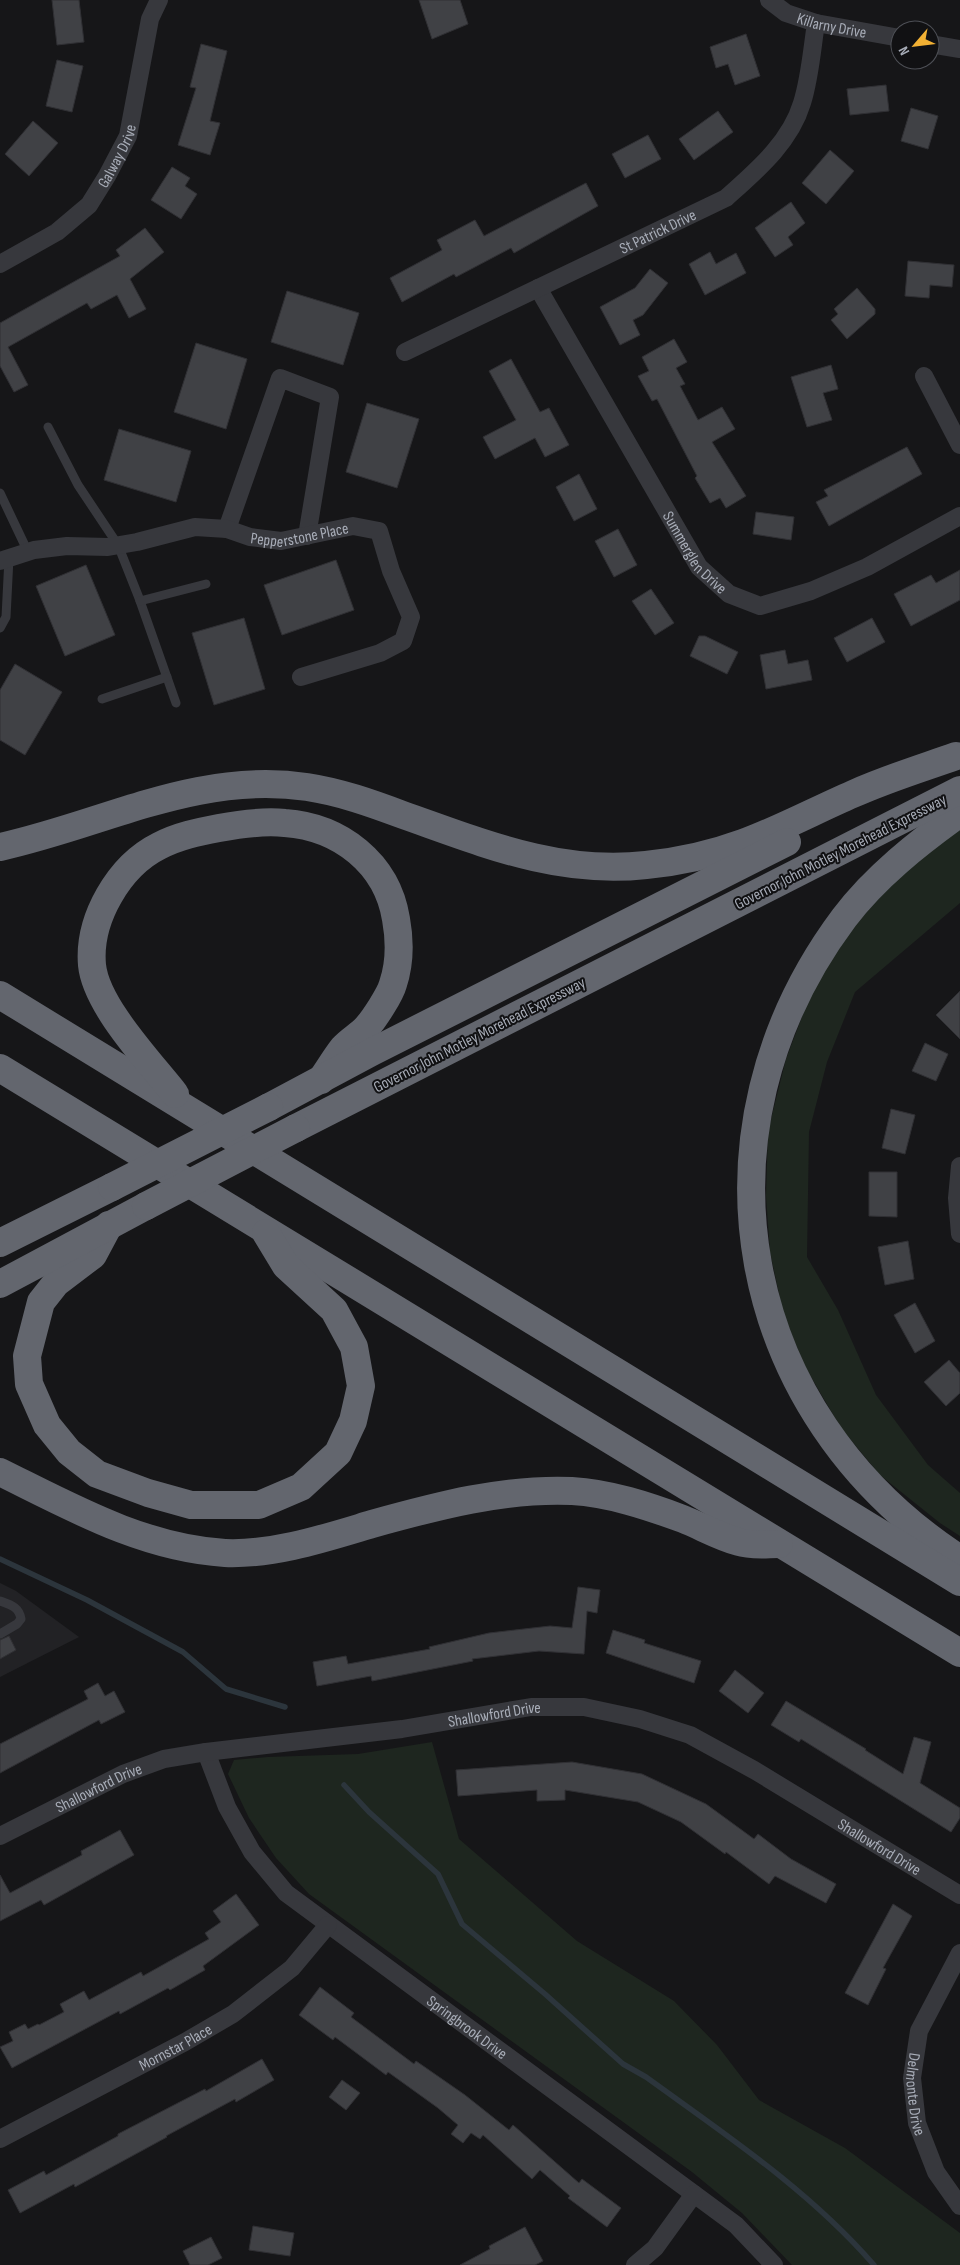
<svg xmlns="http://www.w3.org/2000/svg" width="960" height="2265" font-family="'Sofia Sans Condensed',sans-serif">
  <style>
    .built { fill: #222225 }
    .green { fill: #1e261f }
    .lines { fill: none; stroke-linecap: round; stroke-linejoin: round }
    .stream { stroke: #2c353c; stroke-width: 5.5 }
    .building { fill: #404145; stroke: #303034 }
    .lane { stroke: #37383d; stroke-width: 9 }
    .street { stroke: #37383d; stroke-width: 18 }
    .highway { stroke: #63666e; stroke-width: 28 }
    .highway-bridge { stroke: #63666e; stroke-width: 28 }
    .labels { text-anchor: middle; stroke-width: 4; stroke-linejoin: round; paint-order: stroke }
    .street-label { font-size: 16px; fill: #a8adb8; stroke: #111113 }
  </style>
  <rect width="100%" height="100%" fill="#161618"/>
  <!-- built -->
  <polygon class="built" points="0,1583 16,1591 79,1637 0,1677"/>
  <!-- green -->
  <g class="green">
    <polygon points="960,825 960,903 855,992 827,1062 809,1132 807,1257 838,1310 876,1395 928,1465 960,1493 960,1536 940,1523 880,1475 841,1428 804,1365 783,1312 770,1252 766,1196 768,1131 786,1059 813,988 842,941 895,879"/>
    <polygon points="432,1742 459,1839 577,1941 674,2001 717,2045 759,2100 845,2148 960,2233 960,2265 792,2265 742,2213 692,2172 309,1894 276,1858 249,1818 228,1774 234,1760 268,1757 358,1754"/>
  </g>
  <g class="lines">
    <!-- stream -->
    <g class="stream">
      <polyline points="0,1559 87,1600 183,1652 226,1689 285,1707"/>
      <path d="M344,1785L369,1812L438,1874L462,1924L545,1994L623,2064L646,2077C726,2135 809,2190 874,2265"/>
    </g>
  </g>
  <!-- building -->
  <g class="building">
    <polygon points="52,0 79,0 84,42 57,45"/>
    <polygon points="419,0 460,0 468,24 432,39"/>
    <polygon points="746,34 760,76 735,85 728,64 716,68 710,47"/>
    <polygon points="201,44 227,51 210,121 220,123 210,155 178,145 196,88 190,87"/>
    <polygon points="57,60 83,66 72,112 46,106"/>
    <polygon points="886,85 889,111 850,115 847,89"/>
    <polygon points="911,108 938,116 928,149 901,141"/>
    <polygon points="718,111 733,132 694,160 679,139"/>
    <polygon points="33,121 58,143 29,176 5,154"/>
    <polygon points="648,135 661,159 625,178 612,154"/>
    <polygon points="830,150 854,171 826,204 802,183"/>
    <polygon points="172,167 190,178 185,186 197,194 181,219 151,200"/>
    <polygon points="586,183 598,206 514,253 511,248 456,277 454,274 402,302 390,278 442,250 437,240 475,220 484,236"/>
    <polygon points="791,202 805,223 788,237 793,245 775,257 755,228"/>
    <polygon points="145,228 164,252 130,279 146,309 129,318 117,295 91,309 87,303 8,347 28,385 14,392 0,366 0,323 120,256 116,250"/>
    <polygon points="710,252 716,264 736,253 746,273 705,295 689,264"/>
    <polygon points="908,261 954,265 952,287 930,285 929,298 905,296"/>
    <polygon points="650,269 668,283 643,315 633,320 640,335 620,345 600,307 635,288"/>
    <polygon points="857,288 875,309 875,314 847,339 831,320 838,314 834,309"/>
    <polygon points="287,291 359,313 343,365 271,342"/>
    <polygon points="674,339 687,362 676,368 685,384 680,386 698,420 722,407 735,429 712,442 746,496 726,508 720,498 710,503 695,478 697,476 657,399 652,401 638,376 649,371 642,357"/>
    <polygon points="196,343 247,359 226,429 174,412"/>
    <polygon points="511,359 540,412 549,408 569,445 545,457 535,438 495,459 483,437 516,420 489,371"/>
    <polygon points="831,365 838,389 823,393 832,420 807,427 791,377"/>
    <polygon points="367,403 419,419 397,488 346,472"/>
    <polygon points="119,429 191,451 176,502 104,480"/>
    <polygon points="907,447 922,474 829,526 816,502 828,496 824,490"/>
    <polygon points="579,474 597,509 574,521 556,487"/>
    <polygon points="756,512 794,517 791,540 753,534"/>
    <polygon points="618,529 637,565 614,577 595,541"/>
    <polygon points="336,560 354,610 282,635 264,585"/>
    <polygon points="86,565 115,635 65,656 36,586"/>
    <polygon points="960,570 960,600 911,626 894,594 931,575 936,583"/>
    <polygon points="651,589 674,623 655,635 632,601"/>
    <polygon points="244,618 265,689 214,705 192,633"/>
    <polygon points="872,618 885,642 847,662 834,638"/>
    <polygon points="699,636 705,636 738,652 727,674 690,656"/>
    <polygon points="785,650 788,664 808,660 812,680 766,689 760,655"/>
    <polygon points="15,664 62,692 25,755 0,740 0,690"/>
    <polygon points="960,991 960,1039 936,1015"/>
    <polygon points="925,1043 948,1054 936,1081 912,1071"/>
    <polygon points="891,1109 915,1115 905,1154 882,1148"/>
    <polygon points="869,1172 897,1172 897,1217 869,1216"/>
    <polygon points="908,1241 914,1279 885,1285 878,1247"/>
    <polygon points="915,1303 935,1341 915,1353 894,1315"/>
    <polygon points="949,1360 960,1373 960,1393 946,1406 924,1382"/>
    <polygon points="578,1587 600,1590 597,1613 587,1611 584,1654 539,1651 472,1659 473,1661 372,1681 371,1676 317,1686 313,1662 346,1656 348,1664 430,1649 429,1647 489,1633 550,1626 572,1628"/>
    <polygon points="613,1630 645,1640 644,1643 701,1661 694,1683 606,1653"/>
    <polygon points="9,1636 16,1650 0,1659 0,1640"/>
    <polygon points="735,1670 764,1693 748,1713 719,1691"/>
    <polygon points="98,1683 105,1696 114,1691 125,1712 101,1724 99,1720 0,1773 0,1744 88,1699 84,1691"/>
    <polygon points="786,1701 866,1749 865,1750 903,1774 914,1737 931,1742 920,1783 960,1808 960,1818 951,1832 801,1739 799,1742 771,1725"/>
    <polygon points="572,1762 642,1774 706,1804 754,1839 758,1834 791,1859 836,1884 826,1903 775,1876 769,1884 726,1852 725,1854 681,1822 638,1802 565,1790 565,1800 537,1801 537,1790 458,1796 456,1770"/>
    <polygon points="120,1830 134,1855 44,1905 41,1900 0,1921 0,1875 10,1893 82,1855 81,1851"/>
    <polygon points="236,1894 259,1925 203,1966 205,1970 170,1990 168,1988 120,2014 119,2011 12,2068 0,2047 13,2041 9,2032 25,2024 28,2029 38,2024 39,2025 64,2012 60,2004 84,1991 89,2000 141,1972 143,1976 209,1939 205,1933 221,1922 213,1911"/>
    <polygon points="893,1904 912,1916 883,1968 886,1969 868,2005 845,1993"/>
    <polygon points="320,1987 354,2013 351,2017 414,2064 416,2061 465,2095 509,2130 513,2125 579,2183 582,2179 621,2208 607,2227 568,2198 570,2196 540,2170 532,2179 483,2135 480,2139 471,2133 463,2143 451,2134 458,2125 438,2108 388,2072 386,2075 335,2037 333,2040 299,2015"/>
    <polygon points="262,2059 274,2080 236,2102 235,2099 166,2136 167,2137 75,2187 74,2184 20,2213 8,2190 44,2171 46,2175 118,2136 118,2134 205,2089 206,2091"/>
    <polygon points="342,2080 360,2093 346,2110 329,2097"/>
    <polygon points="253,2226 294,2233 290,2256 249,2250"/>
    <polygon points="525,2227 543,2261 535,2265 460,2265 490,2249 489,2246"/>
    <polygon points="211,2237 222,2258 208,2265 190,2265 183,2251"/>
  </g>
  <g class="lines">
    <!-- lane -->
    <g class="lane">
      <polyline points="48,427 78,485 118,545 139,598 176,703"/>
      <polyline points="0,493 28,552"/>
      <polyline points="140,601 206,584"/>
      <polyline points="0,628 6,617 9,558"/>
      <polyline points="102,699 167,677"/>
      <path d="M0,1601C11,1605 19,1607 21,1619L17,1624L0,1634"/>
    </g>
    <!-- street -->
    <g class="street">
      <path id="s1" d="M769,0L786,13L816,23L900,38"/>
      <polyline points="930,44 960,49"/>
      <path id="s2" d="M0,264L57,232L89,205L107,176L128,136L150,19L159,0"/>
      <path id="s3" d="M538,288L699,567L729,594L760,606L811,591L867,567L960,516"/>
      <path id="s4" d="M405,352L726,198C756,171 790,143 802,103C810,78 812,49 816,23"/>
      <polyline points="924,376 960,445"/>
      <polyline points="227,529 280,378 330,397 307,536"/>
      <path id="s5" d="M0,561L34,550L67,546L108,547L137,542L195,527L227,529L250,537L281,541L353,526L379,531L391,571L411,617L403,641L380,653L301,677"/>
      <polyline points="960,1166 957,1198 960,1234"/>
      <path id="s6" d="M206,1752L227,1807L252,1852L286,1893L736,2225L774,2265"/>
      <path id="s7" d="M0,1836L123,1774L164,1759L206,1752L402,1729L531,1707H584L640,1719L690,1735L754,1770L960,1895"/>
      <path id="s8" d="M960,1953L919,2031L912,2078L917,2123L936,2172L960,2206"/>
      <path id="s9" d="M0,2139L185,2042L233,2014L292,1968L328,1925"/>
      <polyline points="635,2265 655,2248 694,2194"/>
    </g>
    <!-- highway -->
    <g class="highway">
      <path d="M960,813C918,843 875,877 844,918C684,1132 736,1414 960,1559"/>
      <path d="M0,847C105,824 196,771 307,787C340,792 371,803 403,815C483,843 558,875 646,865C677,862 713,854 743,843C781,829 816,810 853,794C886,779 922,768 956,756"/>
      <polyline points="0,995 960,1582"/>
      <polyline points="0,1068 960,1653"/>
      <path d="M175,1094C150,1062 96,1006 92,965C88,919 119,866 159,846C178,836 198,832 219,828C240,824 264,821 285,823C340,827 387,863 396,919C400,941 400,963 393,984C390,995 374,1019 367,1027C360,1035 350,1040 343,1048C335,1058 329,1069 321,1080"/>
      <polyline points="269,1107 372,1052 787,842"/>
      <polyline points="296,1128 960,790"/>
      <polyline points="109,1225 93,1255 56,1283 41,1302 27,1356 29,1384 47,1425 69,1452 97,1474 148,1493 191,1505 259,1505 301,1487 338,1453 353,1421 361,1386 354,1347 334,1310 286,1266 266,1233"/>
      <polyline points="0,1243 112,1187"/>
      <polyline points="0,1284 146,1206"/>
      <path d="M0,1472C71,1507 143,1548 225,1553C274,1555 325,1538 372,1524C437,1506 504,1488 572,1491C609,1493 648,1506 683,1519C701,1526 720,1537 739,1542C751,1546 767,1544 779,1544"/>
    </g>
    <!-- highway-bridge -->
    <g class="highway-bridge">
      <polyline points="112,1187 269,1107"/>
      <polyline points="146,1206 296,1128"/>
    </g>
  </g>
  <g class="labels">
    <!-- street labels -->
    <g class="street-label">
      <text dy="6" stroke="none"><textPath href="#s1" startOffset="69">Killarny Drive</textPath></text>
      <text dy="6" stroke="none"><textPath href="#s2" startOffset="164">Galway Drive</textPath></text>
      <text dy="6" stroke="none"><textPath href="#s4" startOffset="280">St Patrick Drive</textPath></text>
      <text dy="6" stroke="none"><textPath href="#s5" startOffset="306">Pepperstone Place</textPath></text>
      <text dy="6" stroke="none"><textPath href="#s3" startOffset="308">Summerglen Drive</textPath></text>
      <text transform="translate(840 851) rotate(-27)" y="6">Governor John Motley Morehead Expressway</text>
      <text transform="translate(479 1034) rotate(-27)" y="6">Governor John Motley Morehead Expressway</text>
      <text dy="6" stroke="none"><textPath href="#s7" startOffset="515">Shallowford Drive</textPath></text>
      <text dy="6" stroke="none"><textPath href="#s7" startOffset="110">Shallowford Drive</textPath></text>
      <text dy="6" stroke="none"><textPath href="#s7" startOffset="935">Shallowford Drive</textPath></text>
      <text dy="6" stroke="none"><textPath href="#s6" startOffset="389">Springbrook Drive</textPath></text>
      <text dy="6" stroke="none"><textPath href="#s9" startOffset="198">Mornstar Place</textPath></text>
      <text dy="6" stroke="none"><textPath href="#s8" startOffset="152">Delmonte Drive</textPath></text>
    </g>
  </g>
  <!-- north arrow -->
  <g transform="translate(915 45) rotate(242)"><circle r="24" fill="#111113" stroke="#4d4f55"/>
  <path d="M0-4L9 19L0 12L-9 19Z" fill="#f2b134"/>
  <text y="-8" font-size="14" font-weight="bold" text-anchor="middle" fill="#a8adb8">N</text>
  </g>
</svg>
